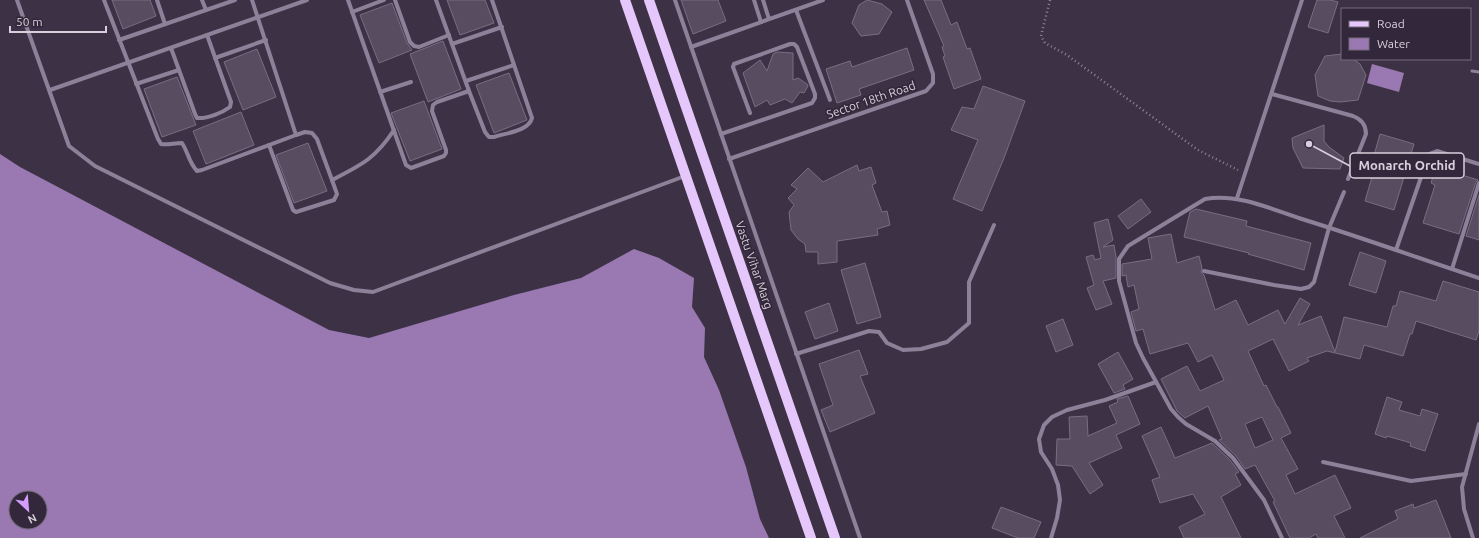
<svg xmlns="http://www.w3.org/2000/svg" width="1479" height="538" font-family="Ubuntu,sans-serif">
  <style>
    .water { fill: #9a78b1; fill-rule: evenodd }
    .building { fill: #574c60; stroke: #7a6d83; fill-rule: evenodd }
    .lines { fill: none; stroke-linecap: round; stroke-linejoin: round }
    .path { stroke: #8e8594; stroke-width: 2.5; stroke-dasharray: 1 3; stroke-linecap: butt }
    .service { stroke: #8e8099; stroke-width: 3 }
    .minor { stroke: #8e8099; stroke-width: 4 }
    .primary { stroke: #e5c7fb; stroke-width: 10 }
    .labels { text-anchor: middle; stroke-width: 3.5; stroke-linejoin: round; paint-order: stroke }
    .street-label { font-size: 12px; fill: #d7d0dc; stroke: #33283b }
    .leader { fill: none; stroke: #d7d0dc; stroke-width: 1.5 }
    .callout-dot { fill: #d7d0dc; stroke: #33283b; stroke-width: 1.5 }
    .callout { fill: #33283b; stroke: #d7d0dc; stroke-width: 1.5 }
    .callout-label { font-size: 13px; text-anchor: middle; font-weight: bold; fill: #d7d0dc }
  </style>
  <rect width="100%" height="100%" fill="#3d3245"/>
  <!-- water -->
  <g class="water">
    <polygon points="1372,64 1404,73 1399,92 1367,83"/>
    <path d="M0,154L20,167L329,330L369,338L514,295L581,278L634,249L659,258L694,278L692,307L705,328L704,357L719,390L746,467L760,519L769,538H0ZM16,498H40V522H16Z"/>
  </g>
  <!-- building -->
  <g class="building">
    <polygon points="112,0 150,0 156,16 123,29"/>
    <polygon points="447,0 485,0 494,23 460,35"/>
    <polygon points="681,0 718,0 726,21 693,34"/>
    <polygon points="867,0 882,4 892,12 879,34 861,36 852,23 859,5"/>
    <polygon points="924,0 941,0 951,25 957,22 967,49 970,48 981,79 954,89 943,57 945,56 942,47 944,46"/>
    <polygon points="1317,0 1330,0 1338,2 1328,33 1308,27"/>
    <polygon points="392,3 407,43 412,50 379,63 360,15"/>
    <polygon points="443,41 461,89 428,102 410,54"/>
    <polygon points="907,48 914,70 859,89 861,95 837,103 826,69 850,61 852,67"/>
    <polygon points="257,49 276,97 243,110 224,62"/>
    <polygon points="777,52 793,53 793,80 798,78 807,84 808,86 804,93 800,92 792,103 785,99 770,105 767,100 755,107 743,73 760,60 767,71 773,54"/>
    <polygon points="1342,54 1342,59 1353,59 1360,64 1366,75 1358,100 1340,102 1330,101 1318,96 1315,75 1325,56"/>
    <polygon points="509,73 527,120 494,133 476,85"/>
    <polygon points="177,77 196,125 162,137 144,89"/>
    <polygon points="983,86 1025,101 1004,158 982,211 953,199 978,140 951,130 962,107 974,109"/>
    <polygon points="424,101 442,149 410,161 391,113"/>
    <polygon points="241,112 254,145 206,164 193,131"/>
    <polygon points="1324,125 1324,141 1329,147 1344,158 1340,169 1303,168 1293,148 1292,138"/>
    <polygon points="1380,134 1414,144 1394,210 1365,201 1377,160 1373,159"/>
    <polygon points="308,143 327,191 294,203 276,155"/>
    <polygon points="857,165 859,171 871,167 876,183 872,185 882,212 887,211 890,225 877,229 878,235 837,241 837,262 818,264 818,252 806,252 805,244 798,239 791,230 789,212 794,205 788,198 797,189 791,185 808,168 823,182"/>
    <polygon points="1436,167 1478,180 1476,182 1459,234 1423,223 1435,185 1431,183"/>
    <polygon points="1479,195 1479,240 1466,236"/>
    <polygon points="1141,199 1151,212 1128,229 1118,216"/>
    <polygon points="1196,209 1247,221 1246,226 1311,243 1304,270 1248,254 1249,253 1184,237 1190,212"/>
    <polygon points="1108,219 1113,240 1103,247 1114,245 1116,257 1116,278 1103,281 1112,304 1096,310 1087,288 1094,285 1086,257 1093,255 1095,260 1101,258 1094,223"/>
    <path d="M1171,234L1177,263L1199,256L1202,268L1201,272L1204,275L1215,310L1236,300L1248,325L1278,310L1285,324L1300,298L1310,304L1298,325L1321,316L1335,352L1344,317L1387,327L1393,306H1396L1400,291L1436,301L1443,281L1479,292V331L1476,340L1416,321L1412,334H1410L1403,356L1364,345L1360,359L1327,351L1307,358L1309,361L1289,371L1273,339L1248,351L1264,386L1266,385L1277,407H1278L1291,433L1281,438L1298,469L1286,475L1295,494L1335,475L1351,508L1334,516L1345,538H1318L1316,534L1309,538H1290L1273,502L1275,501L1255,465L1245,469L1236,456L1219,440L1222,439L1208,406L1185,418L1177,411L1161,379L1187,366L1200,391L1224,380L1212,355L1198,362L1188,343L1150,354L1143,329L1136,331L1131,312L1139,309L1134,285L1128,287L1126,275L1122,276V264L1152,259L1148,238ZM1262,417L1273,440L1255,448L1245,424Z"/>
    <polygon points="1360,252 1386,261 1376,293 1349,285"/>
    <polygon points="865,263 881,317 857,324 841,270"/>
    <polygon points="829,303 838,331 815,339 805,312"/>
    <polygon points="1063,319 1073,345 1056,352 1046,326"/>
    <polygon points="859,350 868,374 860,376 875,413 830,432 821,410 833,405 819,364"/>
    <polygon points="1118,352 1133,379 1123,385 1125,389 1114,393 1098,364"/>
    <polygon points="1128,396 1140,424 1116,435 1122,448 1089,463 1103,485 1090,494 1072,466 1056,465 1057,439 1070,439 1069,417 1087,416 1088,436 1117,423 1109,406 1118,402 1117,399"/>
    <polygon points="1387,397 1402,402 1399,410 1420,416 1422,409 1438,414 1425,451 1410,446 1411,443 1387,436 1386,438 1375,434"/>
    <polygon points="1161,427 1175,458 1212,443 1230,460 1239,472 1235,474 1241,485 1221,497 1241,538 1184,538 1179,527 1205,514 1193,494 1160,503 1152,480 1160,477 1142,436"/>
    <polygon points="1436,500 1451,538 1360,538 1398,519 1395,511 1413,504 1414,508"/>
    <polygon points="1001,507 1041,522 1034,538 1018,538 992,528"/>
  </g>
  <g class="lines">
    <!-- path -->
    <polyline class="path" points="1050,0 1041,36 1045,43 1067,55 1198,150 1238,170"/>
    <!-- service -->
    <polyline class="service" points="1472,71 1479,72"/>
    <!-- minor -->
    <g class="minor">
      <polyline points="17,0 69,146 95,166 330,283 354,290 373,292 685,176"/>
      <path d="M104,0L158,139L161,144C168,145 174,143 182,143C188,152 189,163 197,171L202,170L296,135"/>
      <polyline points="157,0 165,24"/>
      <polyline points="202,0 206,10"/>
      <path d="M252,0L296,135L305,132L312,133L317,139L332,180C361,165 375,159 394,130"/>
      <path d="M348,0L406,165L411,168L444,156L446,153V150L432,111L433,105L437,102L469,91L485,132L489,137H494C506,133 529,131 532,118L492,0"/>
      <polyline points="395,0 410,42 414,46 419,47 449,35"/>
      <polyline points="436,0 469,91"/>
      <polyline points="675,0 860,538"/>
      <polyline points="754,0 761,22"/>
      <polyline points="763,0 769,19"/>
      <polyline points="796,10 830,100"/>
      <polyline points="352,12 384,0"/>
      <polyline points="119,40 235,0"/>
      <polyline points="452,44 502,27"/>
      <polyline points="691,47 823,0"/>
      <path d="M171,48L195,114L197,118C207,119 222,113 230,107L231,102L207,35"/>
      <polyline points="215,58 266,40"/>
      <polyline points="466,81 514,65"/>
      <polyline points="136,84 179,70"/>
      <polyline points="50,90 307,0"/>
      <polyline points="380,92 411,82"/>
      <path d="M1272,94L1353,116C1361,119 1366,124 1366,134L1348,179"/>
      <polyline points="721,134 812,103 815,98 815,94 797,47 794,44 790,44 734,64 733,67 750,113"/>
      <polyline points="269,145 293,210 296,212 334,200 337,194 332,180"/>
      <polyline points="729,159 926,91 933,83 933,74 907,0"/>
      <polyline points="1237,198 1302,0"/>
      <polyline points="1396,250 1429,154 1437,151 1479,164"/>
      <polyline points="1452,269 1479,183"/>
      <polyline points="1204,271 1274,285 1301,289 1309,287 1314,282 1329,228 1344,192"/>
      <polyline points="796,354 869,331 879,332 887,343 903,350 921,349 947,342 969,323 969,282 994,225"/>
      <polyline points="1323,462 1411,481 1466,474"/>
      <polyline points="1051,538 1057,518 1060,500 1058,485 1052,469 1041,452 1039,439 1044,425 1052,417 1067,410 1105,400 1156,382"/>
      <path d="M1282,538L1264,500L1233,458L1215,441L1186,424L1178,417L1171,409L1143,358L1136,343L1119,281V259L1128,246L1205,199C1239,193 1273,210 1305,220C1363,238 1421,259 1479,278"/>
      <polyline points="1473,538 1464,509 1462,487 1479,424"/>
    </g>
    <!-- primary -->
    <g class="primary">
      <polyline points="625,0 811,538"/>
      <polyline points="649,0 835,538"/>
    </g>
  </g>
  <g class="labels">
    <!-- street labels -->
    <g class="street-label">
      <text transform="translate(871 100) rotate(-19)" y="4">Sector 18th Road</text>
      <text transform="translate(754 265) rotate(71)" y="4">Vastu Vihar Marg</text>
    </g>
  </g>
  <!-- callouts -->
  <path class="leader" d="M1309 144L1350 166"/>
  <circle class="callout-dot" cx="1309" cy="144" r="4"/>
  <rect class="callout" x="1350" y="153" width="114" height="25" rx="4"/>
  <g class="callout-label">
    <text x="1407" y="170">Monarch Orchid</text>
  </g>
  <!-- legend -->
  <rect x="1341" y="8" width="130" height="52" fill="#33283b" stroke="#756b7b"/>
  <rect x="1349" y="21" width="20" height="6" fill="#e5c7fb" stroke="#756b7b"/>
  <text x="1377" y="28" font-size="12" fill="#d7d0dc">Road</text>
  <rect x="1349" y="38" width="20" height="12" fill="#9a78b1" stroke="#756b7b"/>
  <text x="1377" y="48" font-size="12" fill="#d7d0dc">Water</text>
  <!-- north arrow -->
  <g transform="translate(28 510) rotate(154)"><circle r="19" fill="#33283b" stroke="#756b7b"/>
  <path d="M0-3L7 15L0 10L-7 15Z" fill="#d49cfb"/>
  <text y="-6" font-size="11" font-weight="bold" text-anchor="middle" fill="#d7d0dc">N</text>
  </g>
  <!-- scale -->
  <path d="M10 26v6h96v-6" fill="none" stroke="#d7d0dc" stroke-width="2"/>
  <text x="16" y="26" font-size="12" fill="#d7d0dc" stroke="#33283b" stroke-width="3" paint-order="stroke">50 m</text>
</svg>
